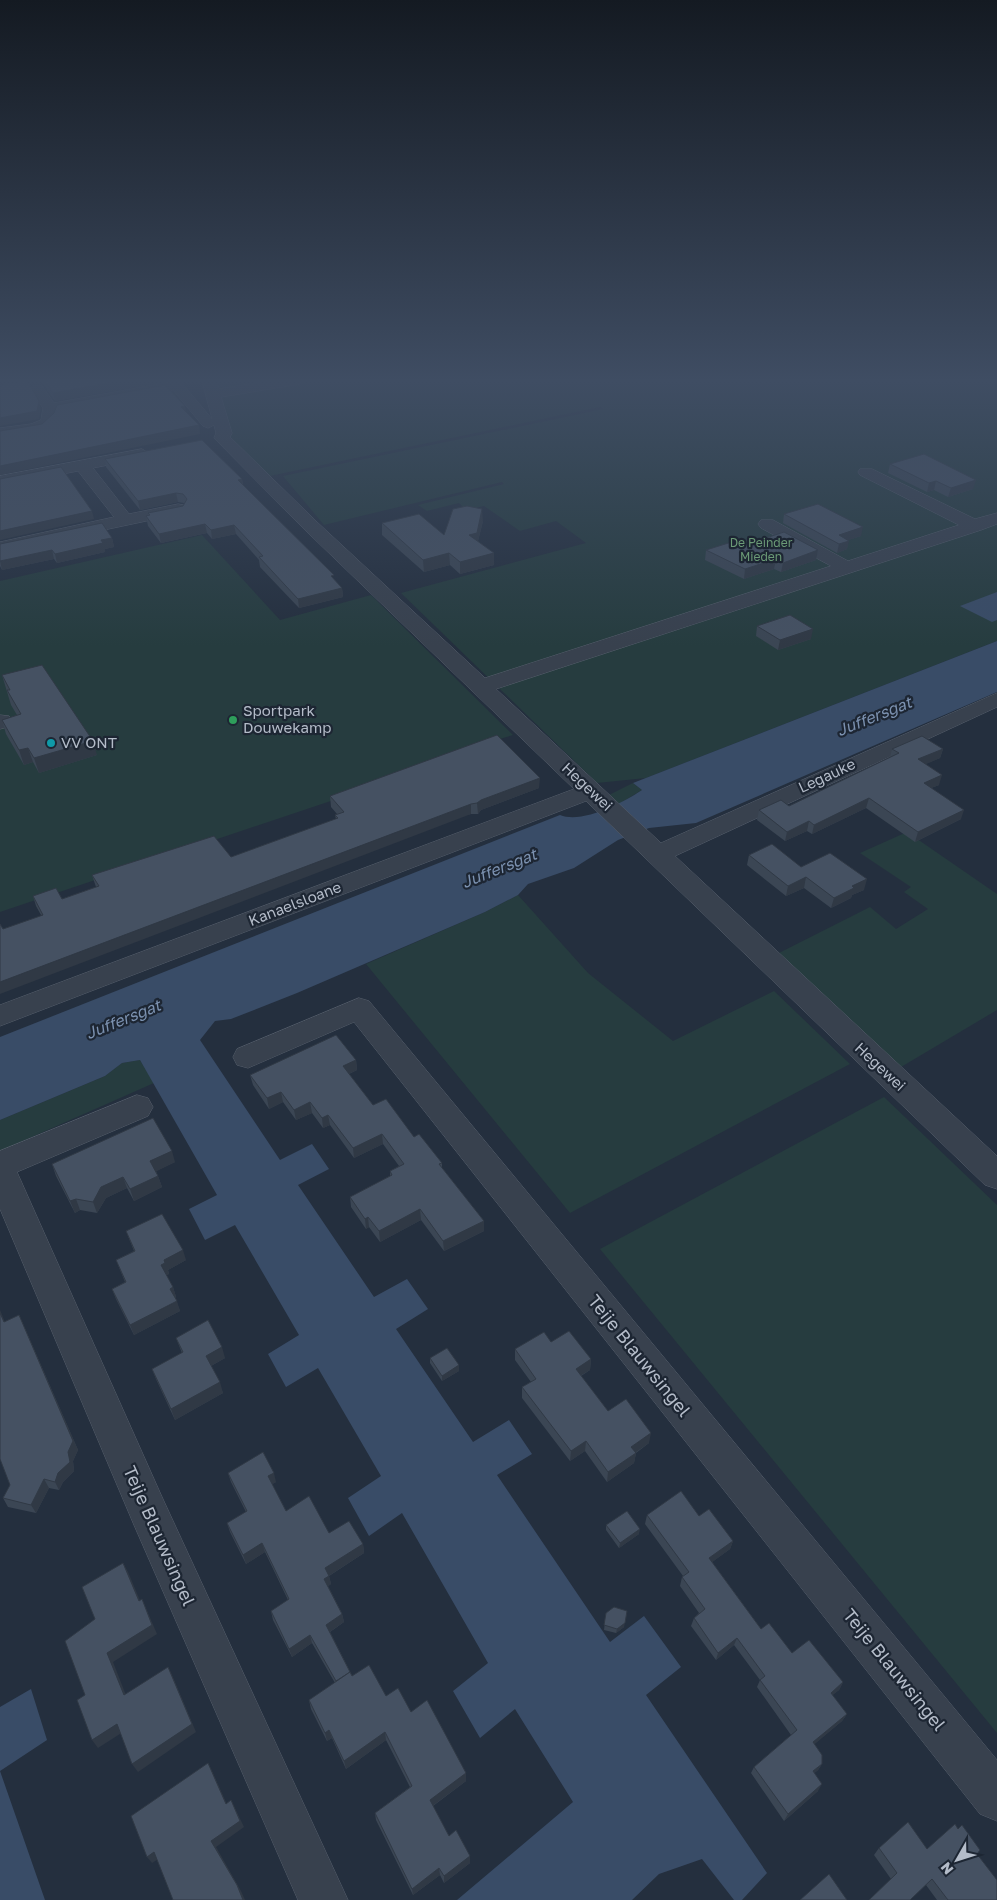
<svg xmlns="http://www.w3.org/2000/svg" width="997" height="1900" font-family="'Golos Text',sans-serif">
  <style>
    .green { fill: #263c3f }
    .water { fill: #394c67 }
    .lines { fill: none; stroke-linecap: round; stroke-linejoin: round }
    .minor-casing { stroke: #565f6c; stroke-width: 1 }
    .minor { fill: #38414e; fill-rule: evenodd }
    .wall { fill: #3b4654 }
    .shaded-wall { fill: #303945 }
    .building { fill: #455162; stroke: #303945 }
    .leisure-dot { fill: #2e9e5b; stroke: #1d2633; stroke-width: 2 }
    .culture-dot { fill: #0f9aa8; stroke: #1d2633; stroke-width: 2 }
    .labels { text-anchor: middle; stroke-width: 4.5; stroke-linejoin: round; paint-order: stroke }
    .far-park-label { font-size: 12px; fill: #6b9a76; stroke: #1d2633 }
    .poi-label { font-size: 15px; fill: #b4bcc9; stroke: #1d2633; text-anchor: start }
    .street-label { font-size: 15px; fill: #b4bcc9; stroke: #1d2633 }
    .water-label { font-size: 16px; font-style: italic; fill: #7c92b1; stroke: #1d2633 }
    .near-street-label { font-size: 18px; fill: #b4bcc9; stroke: #1d2633 }
  </style>
  <rect width="100%" height="100%" fill="#242f3e"/>
  <!-- green -->
  <g class="green">
    <polygon points="208,380 282,380 218,391"/>
    <polygon points="316,380 997,380 997,641 646,778 597,783 401,593 586,543 556,521 520,531 484,506 466,510 459,503 427,511 418,505 504,484 502,482 324,525 283,476 603,409 600,407 265,477 231,442 216,398"/>
    <polygon points="202,535 280,620 371,595 513,735 466,749 471,754 0,912 0,581"/>
    <polygon points="633,783 642,790 617,805 609,795"/>
    <polygon points="907,832 997,894 997,1010 896,1070 773,956 870,907 896,929 928,909 904,892 911,887 860,853"/>
    <polygon points="518,895 588,973 673,1041 774,991 850,1064 570,1213 366,964 485,912"/>
    <polygon points="140,1060 154,1083 0,1151 0,1120 105,1076 122,1063"/>
    <polygon points="884,1097 997,1205 997,1733 600,1249"/>
  </g>
  <!-- water -->
  <g class="water">
    <polygon points="997,592 997,620 992,622 960,606"/>
    <path d="M997,641V692L696,823L649,828L618,840L574,868L528,884L518,895L485,912L297,993L231,1019L215,1021L200,1040L280,1160L312,1144L329,1169L298,1185L374,1297L407,1279L428,1309L396,1329L473,1442L509,1420L532,1454L497,1475L610,1642L644,1616L681,1667L646,1695L767,1873L742,1900H734L702,1859L659,1874L632,1900H457L573,1802L515,1709L480,1738L453,1691L488,1663L402,1513L369,1536L348,1498L381,1476L318,1368L286,1387L268,1354L299,1335L235,1225L205,1240L189,1209L217,1195L140,1060L122,1063L105,1076L0,1120V1037L560,815C582,824 623,803 642,790L633,783Z"/>
    <polygon points="31,1689 47,1740 0,1771 45,1900 0,1900 0,1707"/>
  </g>
  <g class="lines">
    <defs>
      <g id="minor">
        <path d="M202,380H216L219,389L274,380H307L300,384L221,397L232,433L230,437L317,522L485,678L831,566L761,528L758,524L761,520H773L848,561L959,525L860,475L858,472L860,469H872L975,519L997,513V524L981,530L496,689L661,843L997,693V707L675,856L997,1156V1189L985,1185L586,801L0,1026V1005L574,789L305,530L217,441L214,438L216,433L214,425L208,428L203,426L173,390L57,411C55,437 19,434 0,438V428L31,424L41,420L43,408L30,389L32,386H42L54,403L176,381L181,382L212,419Z"/>
        <polygon points="142,449 150,454 148,457 93,468 129,514 178,504 184,505 187,509 184,513 0,552 0,542 114,517 78,471 0,486 0,476"/>
        <polygon points="0,715 9,716 12,721 8,727 0,729"/>
        <polygon points="359,998 369,1001 997,1760 997,1821 980,1814 354,1022 248,1068 237,1065 233,1057 237,1049"/>
        <polygon points="137,1095 148,1098 153,1107 148,1116 17,1172 162,1497 348,1900 298,1900 134,1525 0,1209 0,1151"/>
      </g>
    </defs>
    <!-- minor casing -->
    <use href="#minor" class="minor-casing"/>
    <!-- minor -->
    <use href="#minor" class="minor"/>
  </g>
  <!-- wall -->
  <g class="wall">
    <polygon points="43,380 156,380 157,383 55,401 45,387"/>
    <polygon points="105,459 242,479 243,485 342,588 343,597 299,608 260,567 259,560 236,534 212,539 207,533 161,543 148,526 146,516 149,516 148,513 183,506 184,503 178,502 140,510 106,467"/>
    <polygon points="890,464 973,489 948,497 934,490 927,492 888,473"/>
    <polygon points="784,514 861,536 848,540 847,549 837,553 783,523"/>
    <polygon points="483,521 478,541 494,565 460,574 450,565 424,572 382,535 382,523 444,535"/>
    <polygon points="112,538 114,547 105,549 105,552 57,563 54,559 2,570 0,566 0,544"/>
    <polygon points="745,545 818,550 816,560 781,572 774,569 744,579 705,560 706,550"/>
    <polygon points="757,626 811,639 778,650 756,636"/>
    <polygon points="2,675 97,755 39,773 33,762 24,765 6,734 2,720 17,715 11,705"/>
    <polygon points="892,749 943,749 940,758 925,764 939,785 931,788 961,819 915,842 866,808 812,834 807,831 785,841 757,820 759,810 789,806 890,757"/>
    <polygon points="539,788 481,810 478,814 471,814 41,915 36,906 33,896 62,899 96,887 92,875 231,857 336,819 335,815 337,814 331,807 330,796"/>
    <polygon points="749,855 801,867 864,890 852,895 851,898 831,908 804,888 786,896 747,865"/>
    <polygon points="356,1060 357,1070 349,1074 373,1105 414,1137 442,1163 442,1168 484,1221 484,1231 444,1251 421,1220 380,1242 369,1227 366,1229 351,1207 350,1197 390,1176 390,1171 399,1166 383,1144 354,1158 330,1125 323,1128 312,1113 296,1120 283,1102 269,1109 253,1085 250,1075"/>
    <polygon points="175,1162 156,1171 162,1187 134,1201 127,1188 106,1198 97,1213 80,1210 75,1213 56,1176 52,1164"/>
    <polygon points="126,1231 186,1260 168,1270 169,1274 166,1275 173,1287 176,1297 175,1298 180,1311 134,1335 116,1299 112,1289 125,1282 116,1260 134,1251"/>
    <polygon points="19,1315 78,1450 73,1461 74,1471 63,1482 59,1490 49,1488 36,1513 8,1507 3,1498 10,1485 5,1322"/>
    <polygon points="176,1338 225,1358 211,1366 223,1393 175,1420 156,1379 152,1369 182,1353"/>
    <polygon points="551,1342 591,1359 590,1370 581,1376 608,1411 649,1443 636,1453 634,1463 607,1482 585,1451 570,1461 522,1398 522,1387 531,1382 515,1360 515,1349"/>
    <polygon points="430,1358 459,1371 442,1381 430,1363"/>
    <polygon points="228,1473 276,1482 272,1484 286,1511 329,1533 363,1544 364,1553 329,1576 331,1584 328,1586 342,1614 344,1622 330,1632 352,1676 386,1696 411,1712 466,1773 466,1781 433,1806 449,1836 470,1863 444,1883 440,1875 413,1895 376,1820 375,1813 410,1787 386,1740 346,1769 332,1738 327,1741 311,1709 309,1700 335,1683 312,1643 292,1657 273,1620 271,1611 288,1600 265,1552 246,1564 230,1532 227,1523 246,1512 231,1482"/>
    <polygon points="647,1515 699,1516 733,1541 730,1549 712,1562 761,1629 792,1653 843,1682 839,1690 832,1695 847,1714 842,1721 814,1744 822,1764 818,1770 814,1773 818,1791 784,1821 751,1773 754,1767 791,1735 757,1687 760,1680 734,1645 716,1660 691,1626 694,1618 699,1613 680,1586 682,1577 683,1576 645,1524"/>
    <polygon points="606,1525 639,1534 619,1548 606,1530"/>
    <polygon points="606,1613 624,1627 616,1633 604,1630"/>
    <polygon points="879,1848 927,1849 977,1854 997,1900 937,1900 926,1885 891,1879 874,1855"/>
  </g>
  <!-- shaded-wall -->
  <g class="shaded-wall">
    <polygon points="124,380 156,380 157,383 55,401 53,393"/>
    <polygon points="39,401 41,408 39,419 0,426 0,418"/>
    <polygon points="185,406 186,414 181,407"/>
    <polygon points="199,425 200,434 0,475 0,466"/>
    <polygon points="242,479 243,488 238,480"/>
    <polygon points="976,480 973,489 948,497 951,488"/>
    <polygon points="936,481 934,490 927,492 929,483"/>
    <polygon points="176,493 178,502 140,510 138,501"/>
    <polygon points="482,509 483,521 477,545 469,535"/>
    <polygon points="92,511 94,519 0,540 0,531"/>
    <polygon points="205,524 207,533 161,543 159,534"/>
    <polygon points="234,525 236,534 212,539 211,530"/>
    <polygon points="863,527 861,536 837,544 839,535"/>
    <polygon points="112,538 114,547 105,549 105,552 57,563 55,554 101,540"/>
    <polygon points="849,541 847,549 837,553 839,544"/>
    <polygon points="52,550 54,559 2,570 0,561"/>
    <polygon points="818,550 816,560 781,572 783,563"/>
    <polygon points="449,553 450,565 424,572 423,560"/>
    <polygon points="494,553 494,565 460,574 460,562"/>
    <polygon points="776,559 774,569 744,579 745,569"/>
    <polygon points="342,588 343,597 299,608 298,599"/>
    <polygon points="813,629 811,639 778,650 780,640"/>
    <polygon points="93,741 97,755 39,773 34,758"/>
    <polygon points="28,748 33,762 24,765 19,750"/>
    <polygon points="943,749 940,758 915,769 918,759"/>
    <polygon points="942,775 939,785 921,792 924,783"/>
    <polygon points="540,778 539,788 481,810 478,814 477,803 481,800"/>
    <polygon points="869,798 866,808 812,834 814,825"/>
    <polygon points="471,804 471,814 0,994 0,982"/>
    <polygon points="964,810 961,819 915,842 918,832"/>
    <polygon points="809,821 807,831 785,841 787,832"/>
    <polygon points="806,877 804,888 786,896 788,886"/>
    <polygon points="867,879 864,890 852,895 851,898 831,908 834,898 852,886"/>
    <polygon points="356,1060 357,1070 344,1076 343,1066"/>
    <polygon points="281,1092 283,1102 269,1109 267,1098"/>
    <polygon points="310,1102 312,1113 296,1120 294,1110"/>
    <polygon points="328,1115 330,1125 323,1128 322,1118"/>
    <polygon points="382,1134 383,1144 354,1158 353,1148"/>
    <polygon points="172,1151 175,1162 153,1173 150,1161"/>
    <polygon points="158,1176 162,1187 134,1201 130,1189"/>
    <polygon points="123,1177 127,1188 106,1198 97,1213 93,1202 101,1187"/>
    <polygon points="76,1199 80,1210 75,1213 70,1201"/>
    <polygon points="420,1209 421,1220 380,1242 379,1231"/>
    <polygon points="368,1217 369,1227 366,1229 365,1219"/>
    <polygon points="484,1221 484,1231 444,1251 443,1241"/>
    <polygon points="183,1250 186,1260 168,1270 169,1274 165,1276 161,1265 164,1260"/>
    <polygon points="173,1287 176,1297 173,1299 170,1289"/>
    <polygon points="177,1301 180,1311 134,1335 130,1325"/>
    <polygon points="0,1310 9,1332 4,1322 0,1313"/>
    <polygon points="19,1315 78,1450 73,1461 74,1471 63,1482 59,1490 55,1482"/>
    <polygon points="222,1347 225,1358 209,1367 206,1356"/>
    <polygon points="591,1359 590,1370 575,1379 576,1369"/>
    <polygon points="459,1365 459,1371 442,1381 442,1376"/>
    <polygon points="220,1382 223,1393 175,1420 171,1409"/>
    <polygon points="651,1433 649,1443 629,1457 631,1447"/>
    <polygon points="586,1441 585,1451 570,1461 571,1451"/>
    <polygon points="636,1453 634,1463 607,1482 608,1472"/>
    <polygon points="274,1473 276,1482 271,1485 268,1476"/>
    <polygon points="44,1479 49,1488 36,1513 31,1505"/>
    <polygon points="640,1529 639,1534 619,1548 620,1543"/>
    <polygon points="733,1541 730,1549 707,1566 709,1558"/>
    <polygon points="262,1543 265,1552 246,1564 243,1555"/>
    <polygon points="363,1544 364,1553 327,1577 325,1568"/>
    <polygon points="123,1563 128,1572 144,1610 139,1601"/>
    <polygon points="329,1576 331,1584 326,1588 324,1579"/>
    <polygon points="142,1599 157,1634 113,1662 129,1703 124,1695 107,1653"/>
    <polygon points="342,1614 344,1622 328,1633 326,1625"/>
    <polygon points="625,1623 624,1627 616,1633 617,1629"/>
    <polygon points="310,1635 312,1643 292,1657 289,1649"/>
    <polygon points="737,1638 734,1645 716,1660 718,1653"/>
    <polygon points="168,1667 172,1675 196,1732 138,1772 132,1764"/>
    <polygon points="843,1682 839,1690 827,1700 831,1693"/>
    <polygon points="847,1714 842,1721 809,1749 813,1742"/>
    <polygon points="117,1724 123,1732 98,1748 92,1740"/>
    <polygon points="329,1730 332,1738 327,1741 325,1733"/>
    <polygon points="385,1732 386,1740 346,1769 344,1761"/>
    <polygon points="208,1763 212,1771 230,1811 226,1804"/>
    <polygon points="822,1764 818,1770 809,1778 813,1771"/>
    <polygon points="466,1773 466,1781 431,1807 430,1800"/>
    <polygon points="822,1784 818,1791 784,1821 788,1814"/>
    <polygon points="231,1800 244,1827 216,1847 241,1891 245,1900 243,1900 211,1841"/>
    <polygon points="154,1852 160,1858 152,1863 147,1857"/>
    <polygon points="470,1856 470,1863 444,1883 444,1876"/>
    <polygon points="439,1868 440,1875 413,1895 412,1889"/>
  </g>
  <!-- building -->
  <g class="building">
    <polygon points="27,380 39,401 37,411 0,418 0,385"/>
    <polygon points="44,380 124,380 53,393"/>
    <polygon points="165,385 185,406 181,407 199,425 0,466 0,431 42,424 54,413 57,405"/>
    <polygon points="202,440 242,479 238,480 334,575 331,576 342,588 298,599 259,557 263,556 234,525 211,530 205,524 159,534 146,516 150,515 148,513 183,506 187,499 183,494 176,493 138,501 105,459"/>
    <polygon points="924,454 976,480 951,488 936,481 929,483 890,464"/>
    <polygon points="61,467 92,511 0,531 0,479"/>
    <polygon points="818,504 863,527 839,535 849,541 839,544 784,514"/>
    <polygon points="467,506 482,509 477,533 469,535 494,553 460,562 449,553 423,560 382,523 419,514 444,535 453,509"/>
    <polygon points="102,523 112,538 101,540 103,543 55,554 52,550 0,561 0,544"/>
    <polygon points="784,532 818,550 783,563 776,559 745,569 706,550 738,540 745,545"/>
    <polygon points="790,615 813,629 780,640 757,626"/>
    <polygon points="42,665 93,741 34,758 28,748 19,750 2,720 21,714 7,690 10,690 2,675"/>
    <polygon points="497,735 540,778 481,800 477,803 471,804 0,982 0,924 3,929 43,915 33,896 56,888 62,899 99,886 92,875 214,836 231,857 338,818 335,815 344,812 330,796"/>
    <polygon points="922,736 943,749 918,759 942,775 924,783 964,810 918,832 869,798 814,825 809,821 787,832 759,810 781,800 789,806 899,753 892,749"/>
    <polygon points="772,844 801,867 830,853 867,879 852,886 854,888 834,898 806,877 788,886 749,855"/>
    <polygon points="336,1035 356,1060 343,1066 373,1105 386,1099 414,1137 419,1134 442,1163 439,1164 484,1221 443,1241 420,1209 379,1231 368,1217 365,1219 350,1197 392,1175 390,1171 404,1164 382,1134 353,1148 328,1115 322,1118 310,1102 294,1110 281,1092 267,1098 250,1075"/>
    <polygon points="153,1118 172,1151 150,1161 158,1176 130,1189 123,1177 101,1187 93,1202 76,1199 70,1201 52,1164"/>
    <polygon points="162,1214 183,1250 164,1260 165,1263 161,1265 173,1287 170,1289 177,1301 130,1325 112,1289 126,1282 116,1260 135,1251 126,1231"/>
    <polygon points="0,1313 4,1322 19,1315 73,1441 68,1452 70,1462 58,1473 55,1482 44,1479 31,1505 3,1498 10,1485 0,1459"/>
    <polygon points="208,1320 222,1347 206,1356 220,1382 171,1409 152,1369 183,1352 176,1338"/>
    <polygon points="569,1331 591,1359 576,1369 608,1411 626,1399 651,1433 631,1447 636,1453 608,1472 586,1441 571,1451 522,1387 536,1379 515,1349 544,1332 551,1342"/>
    <polygon points="447,1348 459,1365 442,1376 430,1358"/>
    <polygon points="263,1452 274,1473 268,1476 286,1511 309,1496 329,1533 349,1521 363,1544 325,1568 329,1576 324,1579 342,1614 326,1625 350,1672 336,1681 310,1635 289,1649 271,1611 289,1599 262,1543 243,1555 227,1523 247,1511 228,1473"/>
    <polygon points="681,1491 699,1516 709,1509 733,1541 709,1558 761,1629 769,1623 792,1653 809,1640 843,1682 831,1693 847,1714 813,1742 822,1755 822,1764 813,1771 822,1784 788,1814 754,1767 797,1730 760,1680 765,1676 737,1638 718,1653 694,1618 705,1609 682,1577 689,1572 647,1515"/>
    <polygon points="627,1511 640,1529 620,1543 606,1525"/>
    <polygon points="123,1563 139,1601 142,1599 152,1625 107,1653 124,1695 168,1667 192,1724 132,1764 117,1724 92,1740 77,1700 85,1695 65,1641 95,1619 82,1587"/>
    <polygon points="614,1607 627,1611 625,1623 617,1629 604,1625 606,1613"/>
    <polygon points="369,1665 386,1696 398,1688 411,1712 427,1700 466,1773 430,1800 449,1836 456,1830 470,1856 444,1876 439,1868 412,1889 375,1813 412,1786 385,1732 344,1761 329,1730 325,1733 309,1700 350,1672 352,1676"/>
    <polygon points="208,1763 226,1804 231,1800 240,1821 211,1841 237,1885 243,1900 173,1900 154,1852 147,1857 131,1816"/>
    <polygon points="908,1822 927,1849 955,1824 958,1829 962,1825 980,1850 977,1854 997,1880 997,1900 948,1900 932,1879 910,1900 869,1900 897,1873 879,1848"/>
    <polygon points="829,1874 847,1900 800,1900"/>
  </g>
  <!-- sky -->
  <linearGradient id="sky" x2="0" y2="1"><stop stop-color="#141a22"/><stop offset="0.59" stop-color="#3f4d63"/><stop offset="1" stop-color="#3f4d63" stop-opacity="0"/></linearGradient>
  <rect width="997" height="646" fill="url(#sky)"/>
  <!-- markers -->
  <circle class="leisure-dot" cx="233" cy="720" r="5"/>
  <circle class="culture-dot" cx="51" cy="743" r="5"/>
  <g class="labels">
    <!-- far-park labels -->
    <g class="far-park-label">
      <text x="761" y="547">De Peinder<tspan x="761" dy="14">Mieden</tspan></text>
    </g>
    <!-- poi labels -->
    <g class="poi-label">
      <text x="243" y="716">Sportpark<tspan x="243" dy="17">Douwekamp</tspan></text>
      <text x="61" y="748">VV ONT</text>
    </g>
    <!-- street labels -->
    <g class="street-label">
      <text transform="translate(827 776) rotate(-25)" y="5">Legauke</text>
      <text transform="translate(587 787) rotate(43)" y="5">Hegewei</text>
      <text transform="translate(295 904) rotate(-21)" y="5">Kanaelsloane</text>
      <text transform="translate(880 1067) rotate(43)" y="5">Hegewei</text>
    </g>
    <!-- water labels -->
    <g class="water-label">
      <text transform="translate(874 716) rotate(-22)" y="6">Juffersgat</text>
      <text transform="translate(499 868) rotate(-22)" y="6">Juffersgat</text>
      <text transform="translate(123 1019) rotate(-22)" y="6">Juffersgat</text>
    </g>
    <!-- near-street labels -->
    <g class="near-street-label">
      <text transform="translate(639 1356) rotate(51)" y="6">Teije Blauwsingel</text>
      <text transform="translate(159 1536) rotate(66)" y="6">Teije Blauwsingel</text>
      <text transform="translate(894 1670) rotate(51)" y="6">Teije Blauwsingel</text>
    </g>
  </g>
  <!-- north arrow -->
  <g transform="translate(957 1860) rotate(231)" stroke="#1d2633" stroke-width="4" paint-order="stroke">
  <path d="M0-4L9 19L0 12L-9 19Z" fill="#b4bcc9"/>
  <text y="-8" font-size="14" font-weight="bold" text-anchor="middle" fill="#b4bcc9">N</text>
  </g>
</svg>
